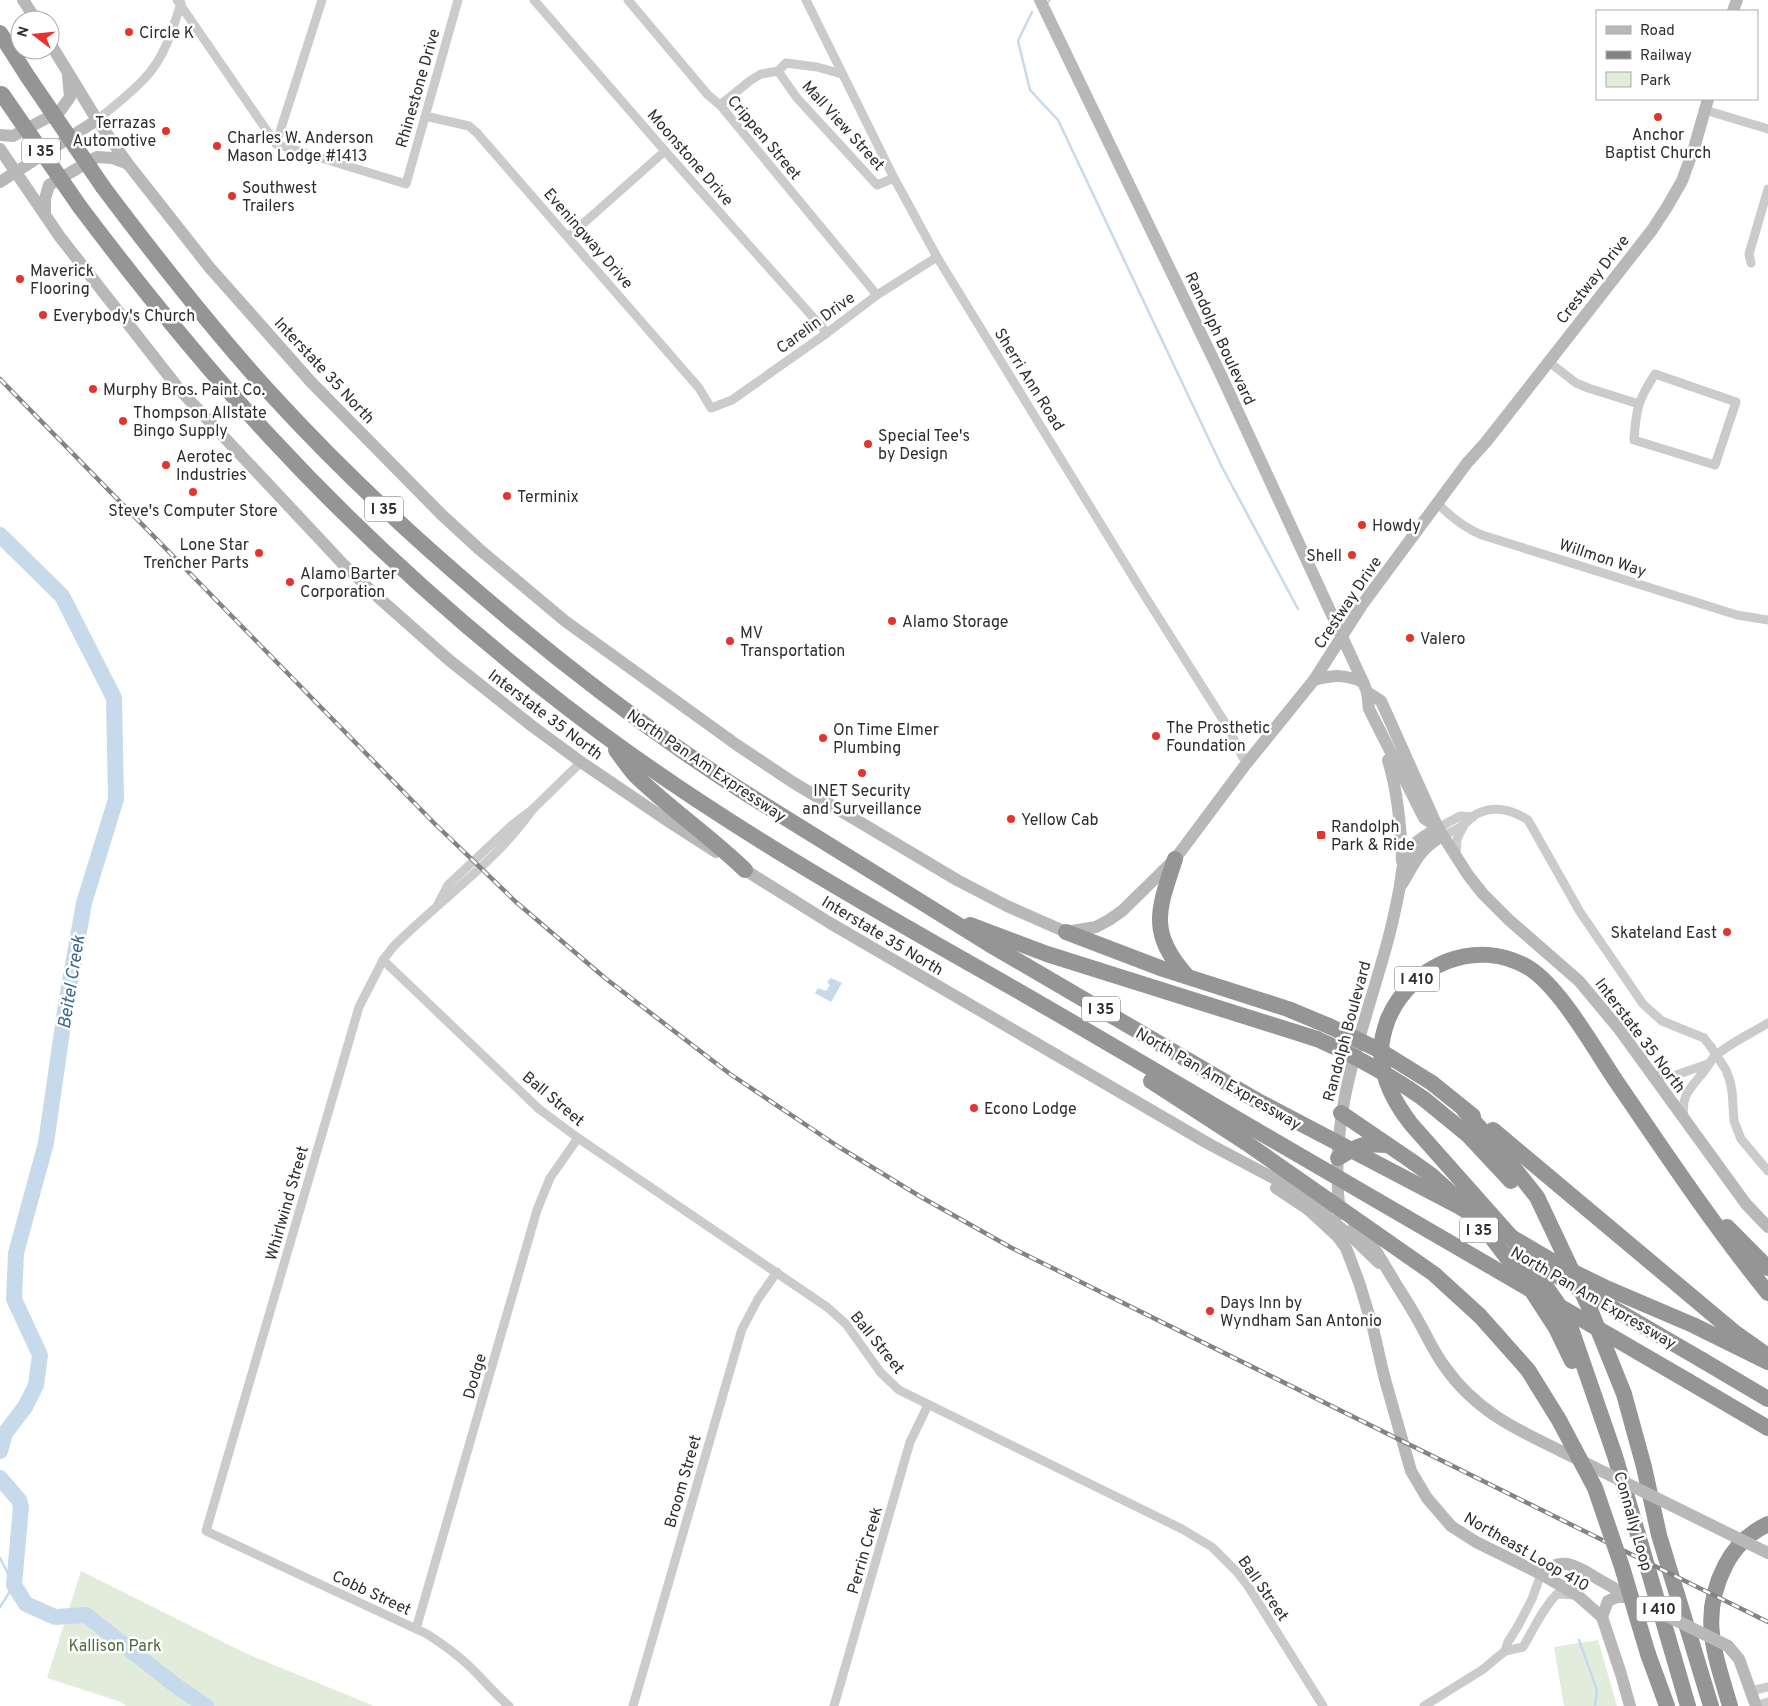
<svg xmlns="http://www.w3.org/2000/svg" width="1768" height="1706" font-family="Overpass,sans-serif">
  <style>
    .green { fill: #e2ecdb }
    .water { fill: #c7daec }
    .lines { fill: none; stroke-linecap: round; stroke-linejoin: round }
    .stream { stroke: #c7daec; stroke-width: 2.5 }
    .river { stroke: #c7daec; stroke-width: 16 }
    .street { stroke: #cbcbcb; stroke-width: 9 }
    .secondary { stroke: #b8b8b8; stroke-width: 12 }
    .highway { stroke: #959595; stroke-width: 16 }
    .rail-casing { stroke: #838383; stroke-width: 4.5 }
    .rail { stroke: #fff; stroke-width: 2.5; stroke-dasharray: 8; stroke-linecap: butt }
    .secondary-bridge { stroke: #b8b8b8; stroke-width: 12 }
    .highway-bridge { stroke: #959595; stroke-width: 16 }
    .poi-dot { fill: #e7332d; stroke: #fff; stroke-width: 2 }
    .labels { text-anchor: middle; stroke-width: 5; stroke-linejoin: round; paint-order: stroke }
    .shield { fill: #fff; stroke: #6d6d6d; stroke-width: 1 }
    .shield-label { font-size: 15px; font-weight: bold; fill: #2e2e2e }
    .poi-label { font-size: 16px; fill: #2e2e2e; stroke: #fff; text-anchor: start }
    .street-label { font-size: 16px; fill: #2e2e2e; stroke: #fff }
    .park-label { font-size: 16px; fill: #4c6a3b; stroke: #fff }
    .water-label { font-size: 18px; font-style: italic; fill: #3b6791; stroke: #fff }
  </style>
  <rect width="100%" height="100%" fill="#fff"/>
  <!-- green -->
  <g class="green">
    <polygon points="81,1571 245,1653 374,1706 126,1706 121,1702 47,1678"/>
    <polygon points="1598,1640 1617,1706 1564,1706 1554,1647"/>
  </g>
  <!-- water -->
  <polygon class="water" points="831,978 842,983 831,1002 815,993 818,988 826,991 830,985 827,982"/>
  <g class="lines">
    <!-- stream -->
    <g class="stream">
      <polyline points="1048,2 1050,0"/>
      <polyline points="1032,12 1018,41 1030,90 1058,120 1222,467 1298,609"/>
      <polyline points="0,1558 14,1585 0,1607"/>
      <polyline points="1579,1640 1597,1690 1595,1706"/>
    </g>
    <!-- river -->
    <g class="river">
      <polyline points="0,535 62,596 114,698 116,799 84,903 66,1004 46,1143 16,1253 14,1299 40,1355 36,1385 25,1407 5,1433 0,1451"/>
      <polyline points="0,1478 19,1500 21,1507 14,1585 26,1604 55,1617 86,1615 175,1685 206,1706"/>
    </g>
    <!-- street -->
    <g class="street">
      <polyline points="177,0 276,144 406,184 458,0"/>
      <polyline points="534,0 665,151 827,333"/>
      <polyline points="628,0 708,95 720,105 877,295"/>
      <polyline points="806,0 894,178 937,257 1143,593 1229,729 1246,764"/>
      <polyline points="778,71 797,98 877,185 894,178"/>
      <polyline points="720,105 751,80 761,74 778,71 786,63 817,67 842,74"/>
      <polyline points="1705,110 1768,129"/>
      <polyline points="425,116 469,126 477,133 699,388 711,408 732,400 827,333 877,295 937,257"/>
      <path d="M97,120C113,107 130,94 144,79C164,59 173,29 181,3"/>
      <polyline points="276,144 322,0"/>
      <polyline points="568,237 665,151"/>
      <polyline points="1751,263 1749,254 1768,189"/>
      <polyline points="1549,362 1576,383 1588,388 1639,404"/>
      <path d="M1655,374L1736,402L1715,465L1634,440C1636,409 1638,400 1655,374Z"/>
      <path d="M1438,504C1451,517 1464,528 1482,535L1737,615L1768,620"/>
      <polyline points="1438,828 1460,816 1473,817"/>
      <path d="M1442,836C1449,833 1457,830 1463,825C1467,823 1469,820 1472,817C1490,804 1511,809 1528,820L1580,912L1643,1004L1662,1021L1704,1038L1711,1047L1726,1070L1730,1081L1732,1091L1734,1121L1741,1139L1768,1171"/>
      <polyline points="1456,855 1457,839 1464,825"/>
      <polyline points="438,904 448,885 512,825 533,809 581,762"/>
      <polyline points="383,960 539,1109 578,1138 827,1307 846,1324 881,1373 899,1390 1182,1529 1212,1547 1237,1572 1248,1586 1323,1706"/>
      <polyline points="1652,1076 1676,1075 1708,1064"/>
      <path d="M1684,1118C1681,1097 1688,1091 1700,1076C1706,1070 1709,1063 1714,1057C1728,1044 1752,1033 1768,1023"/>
      <polyline points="416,1629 537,1210 550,1178 578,1138"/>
      <path d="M1505,1651L1523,1647C1534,1629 1542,1609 1557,1594L1575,1595"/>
      <polyline points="1751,1691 1768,1687"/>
      <path d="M509,1706C494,1693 482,1678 467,1664C455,1653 441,1643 427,1634L206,1531L359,1007L383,960L394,946C440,900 495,863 533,809"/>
      <polyline points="633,1706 742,1329 758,1299 777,1272"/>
      <polyline points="834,1706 910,1442 928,1405"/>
      <polyline points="1424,1706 1482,1670 1505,1651 1508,1642 1518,1626 1532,1599 1541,1574"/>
      <polyline points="1756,1706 1768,1702"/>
    </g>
    <!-- secondary -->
    <g class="secondary">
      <polyline points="23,0 36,20"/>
      <polyline points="1040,0 1221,375 1363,682 1367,692 1369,709 1424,818 1438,828"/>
      <polyline points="1733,11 1737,0"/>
      <polyline points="50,43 97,120 128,164 210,268 311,382 442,515 479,549 565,621 737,745 794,783 957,880 1007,906 1066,932 1096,927 1109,920 1122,911 1175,859 1246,764 1314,680 1362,605 1467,463 1486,442 1652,230 1667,207 1682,181 1695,145 1708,99"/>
      <polyline points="0,135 13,136 60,111 70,97 68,76"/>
      <polyline points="0,149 60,237 179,389 343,564 379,598 449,660 532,726 581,762 671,823 716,852"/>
      <polyline points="0,182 97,120"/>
      <polyline points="45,214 45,199 49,185 97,157 112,158 128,164"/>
      <path d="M1314,680C1334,675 1344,674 1363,682"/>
      <polyline points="1367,692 1381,701 1438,828 1468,875 1483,894 1509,920 1579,981 1619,1029 1746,1204 1768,1227"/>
      <path d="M1388,760C1398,793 1401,827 1402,861"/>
      <polyline points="737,865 830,923 1209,1144 1330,1208"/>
      <path d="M1402,884C1416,861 1418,851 1442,836"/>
      <polyline points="1276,1188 1309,1210 1326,1216 1353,1238 1379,1263"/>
      <polyline points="1309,1210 1337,1236 1346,1248 1359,1282 1373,1328 1384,1376 1411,1471 1427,1498 1451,1526 1476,1542 1541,1574 1577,1595 1602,1617 1621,1674 1630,1706"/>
      <path d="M1340,1214C1327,1112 1364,1031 1389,936C1393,921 1396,906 1399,891C1402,876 1401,861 1411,848C1417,839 1429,834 1438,828"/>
      <path d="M1354,1226C1372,1241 1378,1255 1390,1274C1400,1291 1411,1307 1420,1324C1428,1338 1435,1354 1445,1367C1475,1410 1515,1429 1561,1451"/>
      <path d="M1541,1574C1562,1554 1578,1567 1598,1579C1609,1585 1619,1591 1630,1597"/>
      <polyline points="1602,1617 1608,1601 1617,1597 1630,1597"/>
      <polyline points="1728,1646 1739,1659 1756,1706"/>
    </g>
    <!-- highway -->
    <g class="highway">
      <polyline points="0,33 28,77"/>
      <path d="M103,187C157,259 212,329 272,395C337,466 406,531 479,593C564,666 653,734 747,794L989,944L1256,1100"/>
      <path d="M80,207C141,288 204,366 273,440C362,536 461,625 564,705C698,809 845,893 992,976C1080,1026 1167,1078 1254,1129"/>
      <path d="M616,750C622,758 628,767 635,775C670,809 710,836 745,870"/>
      <path d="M1175,859C1158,910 1148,933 1187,976"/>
      <polyline points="970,925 1047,954 1317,1039"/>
      <polyline points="1066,932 1163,969 1288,1009 1329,1026"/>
      <polyline points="1151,1081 1245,1142"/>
      <polyline points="1432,1083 1473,1116"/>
      <polyline points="1424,1099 1468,1135 1511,1181"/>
      <polyline points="1464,1110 1502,1153 1537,1197 1589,1307 1624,1394 1644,1467 1659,1535 1711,1706"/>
      <polyline points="1341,1113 1410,1160 1431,1175 1472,1212 1528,1285 1556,1328 1572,1361"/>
      <polyline points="1493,1130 1734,1332 1768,1356"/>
      <path d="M1338,1158C1359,1145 1361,1143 1387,1145"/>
      <polyline points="1727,1227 1768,1268"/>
      <polyline points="1702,1360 1768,1399"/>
      <polyline points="1688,1381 1768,1428"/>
      <polyline points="1648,1654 1667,1706"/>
      <path d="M1688,1706L1615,1456L1567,1317L1513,1239L1411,1124C1395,1103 1382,1080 1381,1052C1381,1041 1384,1030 1388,1019C1411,965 1476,936 1529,968C1560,987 1595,1050 1616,1081C1665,1153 1714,1226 1768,1293"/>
      <path d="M1730,1706C1715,1654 1699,1617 1725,1566C1735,1546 1749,1533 1768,1524"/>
    </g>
    <defs>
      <polyline id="rail" points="0,379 434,823 516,902 605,978 730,1074 839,1147 921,1197 1010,1247 1768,1622"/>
    </defs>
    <!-- rail casing -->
    <use href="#rail" class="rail-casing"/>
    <!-- rail -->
    <use href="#rail" class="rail"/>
    <!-- secondary-bridge -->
    <g class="secondary-bridge">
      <polyline points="1561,1451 1768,1553"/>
      <polyline points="1641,1603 1728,1646"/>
    </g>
    <!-- highway-bridge -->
    <g class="highway-bridge">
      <polyline points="28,77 103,187"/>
      <polyline points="2,94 80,207"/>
      <polyline points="1329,1026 1379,1050 1432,1083"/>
      <path d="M1317,1039C1355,1056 1390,1075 1424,1099"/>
      <polyline points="1256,1100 1460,1207 1557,1264 1604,1287 1693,1325 1768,1362"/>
      <polyline points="1254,1129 1688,1381"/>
      <polyline points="1245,1142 1434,1274 1480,1316 1528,1370 1559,1420 1595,1488 1622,1567 1648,1654"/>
      <polyline points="1542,1267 1702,1360"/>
    </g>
  </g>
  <!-- markers -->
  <g class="poi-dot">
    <circle cx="129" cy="32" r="5"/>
    <circle cx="1658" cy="117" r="5"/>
    <circle cx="166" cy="131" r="5"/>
    <circle cx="217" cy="146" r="5"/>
    <circle cx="232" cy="196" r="5"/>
    <circle cx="20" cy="279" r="5"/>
    <circle cx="43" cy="315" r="5"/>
    <circle cx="93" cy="389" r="5"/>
    <circle cx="123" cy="421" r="5"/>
    <circle cx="868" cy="444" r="5"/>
    <circle cx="166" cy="465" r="5"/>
    <circle cx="193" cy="492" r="5"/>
    <circle cx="507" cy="496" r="5"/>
    <circle cx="1362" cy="525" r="5"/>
    <circle cx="259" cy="553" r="5"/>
    <circle cx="1352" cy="555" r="5"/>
    <circle cx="290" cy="582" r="5"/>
    <circle cx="892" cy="621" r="5"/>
    <circle cx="1410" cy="638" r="5"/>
    <circle cx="730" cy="641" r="5"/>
    <circle cx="1156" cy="736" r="5"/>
    <circle cx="823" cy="738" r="5"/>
    <circle cx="862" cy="773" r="5"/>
    <circle cx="1011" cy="819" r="5"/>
    <rect x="1316" y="830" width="10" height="10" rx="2.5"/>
    <circle cx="1727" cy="932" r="5"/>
    <circle cx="974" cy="1108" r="5"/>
    <circle cx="1210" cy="1311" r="5"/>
  </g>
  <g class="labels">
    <!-- shield labels -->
    <g class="shield">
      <rect x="22" y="138.5" width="38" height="25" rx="4"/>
      <rect x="365" y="496.5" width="38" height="25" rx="4"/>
      <rect x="1394.5" y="966.5" width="45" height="25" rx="4"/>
      <rect x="1082" y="996.5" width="38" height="25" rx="4"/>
      <rect x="1460" y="1217.5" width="38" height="25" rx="4"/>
      <rect x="1636.5" y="1596.5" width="45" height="25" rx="4"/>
    </g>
    <g class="shield-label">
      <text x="41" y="156">I 35</text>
      <text x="384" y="514">I 35</text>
      <text x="1417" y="984">I 410</text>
      <text x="1101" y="1014">I 35</text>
      <text x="1479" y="1235">I 35</text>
      <text x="1659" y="1614">I 410</text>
    </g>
    <!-- poi labels -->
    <g class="poi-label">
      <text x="139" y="38">Circle K</text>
      <text x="156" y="128" text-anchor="end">Terrazas<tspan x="156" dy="18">Automotive</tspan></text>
      <text x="1658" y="140" text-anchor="middle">Anchor<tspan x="1658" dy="18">Baptist Church</tspan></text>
      <text x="227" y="143">Charles W. Anderson<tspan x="227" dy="18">Mason Lodge #1413</tspan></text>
      <text x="242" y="193">Southwest<tspan x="242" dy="18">Trailers</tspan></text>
      <text x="30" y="276">Maverick<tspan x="30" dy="18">Flooring</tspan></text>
      <text x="53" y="321">Everybody's Church</text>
      <text x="103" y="395">Murphy Bros. Paint Co.</text>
      <text x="133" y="418">Thompson Allstate<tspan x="133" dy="18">Bingo Supply</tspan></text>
      <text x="878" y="441">Special Tee's<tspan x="878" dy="18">by Design</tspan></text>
      <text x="176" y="462">Aerotec<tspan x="176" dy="18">Industries</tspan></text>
      <text x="517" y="502">Terminix</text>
      <text x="193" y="516" text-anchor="middle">Steve's Computer Store</text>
      <text x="1372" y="531">Howdy</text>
      <text x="249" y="550" text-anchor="end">Lone Star<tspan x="249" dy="18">Trencher Parts</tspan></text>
      <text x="1342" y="561" text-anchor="end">Shell</text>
      <text x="300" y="579">Alamo Barter<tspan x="300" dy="18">Corporation</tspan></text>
      <text x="902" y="627">Alamo Storage</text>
      <text x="740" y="638">MV<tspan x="740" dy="18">Transportation</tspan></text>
      <text x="1420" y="644">Valero</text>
      <text x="1166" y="733">The Prosthetic<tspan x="1166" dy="18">Foundation</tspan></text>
      <text x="833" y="735">On Time Elmer<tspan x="833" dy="18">Plumbing</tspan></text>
      <text x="862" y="796" text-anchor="middle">INET Security<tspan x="862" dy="18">and Surveillance</tspan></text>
      <text x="1021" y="825">Yellow Cab</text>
      <text x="1331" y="832">Randolph<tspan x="1331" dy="18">Park &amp; Ride</tspan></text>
      <text x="1717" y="938" text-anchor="end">Skateland East</text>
      <text x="984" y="1114">Econo Lodge</text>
      <text x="1220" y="1308">Days Inn by<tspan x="1220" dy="18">Wyndham San Antonio</tspan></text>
    </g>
    <!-- street labels -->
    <g class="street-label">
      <text transform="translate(417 88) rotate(-74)" y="6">Rhinestone Drive</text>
      <text transform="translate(844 125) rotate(48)" y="6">Mall View Street</text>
      <text transform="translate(765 137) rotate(50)" y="6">Crippen Street</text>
      <text transform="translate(691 157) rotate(49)" y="6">Moonstone Drive</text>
      <text transform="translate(589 238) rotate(49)" y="6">Eveningway Drive</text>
      <text transform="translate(1592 279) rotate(-52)" y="6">Crestway Drive</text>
      <text transform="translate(815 322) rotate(-36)" y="6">Carelin Drive</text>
      <text transform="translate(1221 338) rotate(65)" y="6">Randolph Boulevard</text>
      <text transform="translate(325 370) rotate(47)" y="6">Interstate 35 North</text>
      <text transform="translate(1030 379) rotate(58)" y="6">Sherri Ann Road</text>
      <text transform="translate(1603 557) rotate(18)" y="6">Willmon Way</text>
      <text transform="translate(1347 602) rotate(-56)" y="6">Crestway Drive</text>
      <text transform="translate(546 714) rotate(37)" y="6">Interstate 35 North</text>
      <text transform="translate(707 765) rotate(34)" y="6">North Pan Am Expressway</text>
      <text transform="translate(883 935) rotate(31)" y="6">Interstate 35 North</text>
      <text transform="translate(1346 1031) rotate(-75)" y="6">Randolph Boulevard</text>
      <text transform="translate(1641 1035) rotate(53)" y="6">Interstate 35 North</text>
      <text transform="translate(1219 1078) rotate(30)" y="6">North Pan Am Expressway</text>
      <text transform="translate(554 1098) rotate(40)" y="6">Ball Street</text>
      <text transform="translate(286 1203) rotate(-74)" y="6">Whirlwind Street</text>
      <text transform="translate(1594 1297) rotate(30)" y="6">North Pan Am Expressway</text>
      <text transform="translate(878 1342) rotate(51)" y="6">Ball Street</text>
      <text transform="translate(474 1376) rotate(-74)" y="6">Dodge</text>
      <text transform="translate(682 1481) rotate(-74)" y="6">Broom Street</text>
      <text transform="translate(1634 1521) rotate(74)" y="6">Connally Loop</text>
      <text transform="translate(864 1550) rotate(-74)" y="6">Perrin Creek</text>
      <text transform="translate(1527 1551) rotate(30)" y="6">Northeast Loop 410</text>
      <text transform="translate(1264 1588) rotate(55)" y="6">Ball Street</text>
      <text transform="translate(372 1592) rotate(25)" y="6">Cobb Street</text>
    </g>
    <!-- park labels -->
    <g class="park-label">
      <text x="115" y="1651">Kallison Park</text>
    </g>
    <!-- water labels -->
    <g class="water-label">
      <text transform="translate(71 982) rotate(-81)" y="6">Beitel Creek</text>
    </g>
  </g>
  <!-- legend -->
  <rect x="1596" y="10" width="162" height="90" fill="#ffffff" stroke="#ababab"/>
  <rect x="1606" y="26" width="25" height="8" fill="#b8b8b8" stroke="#ababab"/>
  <text x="1640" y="35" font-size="15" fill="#2e2e2e">Road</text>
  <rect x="1606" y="51" width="25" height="8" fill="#838383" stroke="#ababab"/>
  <text x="1640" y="60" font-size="15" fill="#2e2e2e">Railway</text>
  <rect x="1606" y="72" width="25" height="15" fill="#e2ecdb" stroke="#ababab"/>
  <text x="1640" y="85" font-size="15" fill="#2e2e2e">Park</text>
  <!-- north arrow -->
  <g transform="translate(35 35) rotate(286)"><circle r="24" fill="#ffffff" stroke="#ababab"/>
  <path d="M0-4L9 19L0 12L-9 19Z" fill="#e7332d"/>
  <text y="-8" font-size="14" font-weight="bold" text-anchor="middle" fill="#2e2e2e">N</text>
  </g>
</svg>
